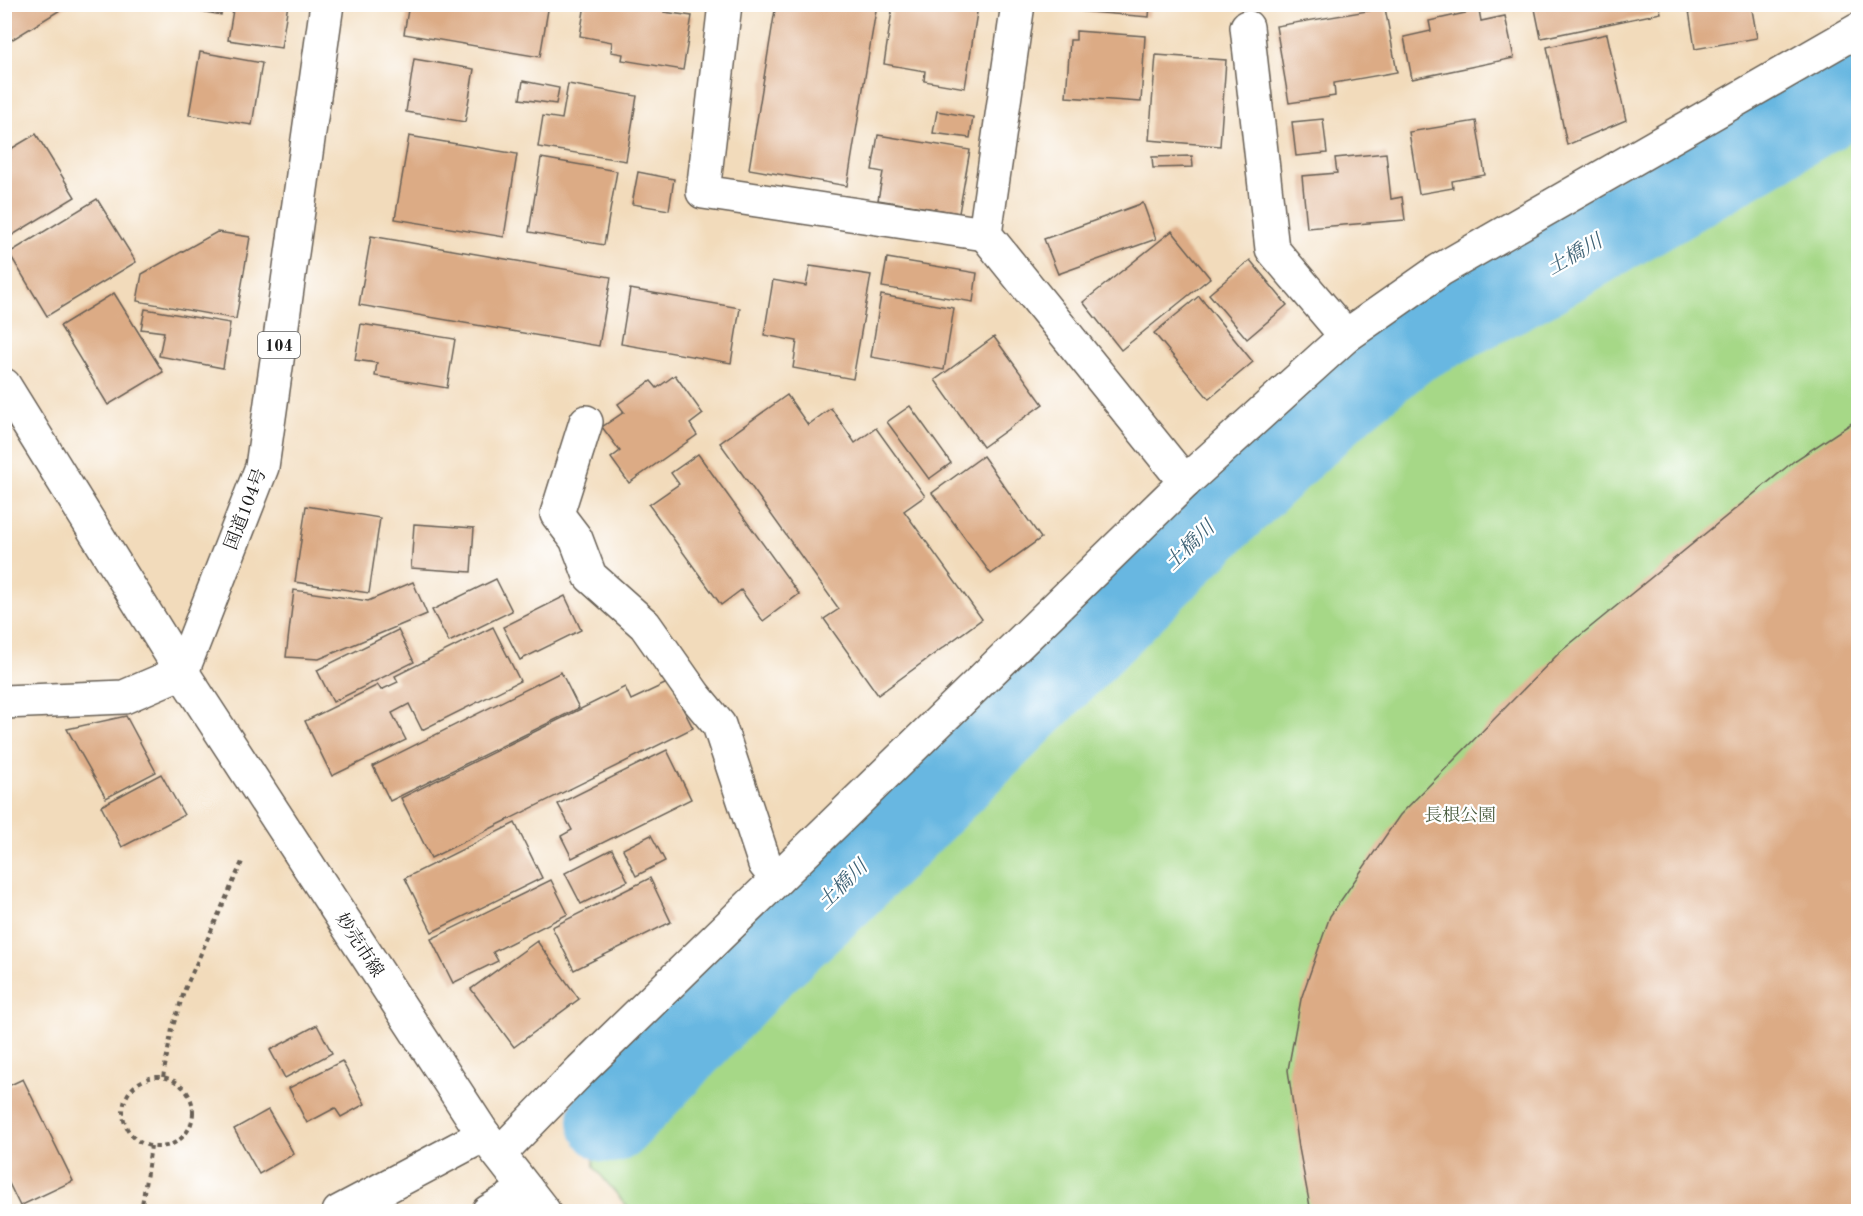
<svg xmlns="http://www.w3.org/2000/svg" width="1863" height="1216" font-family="'Old Standard TT','Noto Serif JP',serif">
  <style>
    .green { fill: #a6d887; stroke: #617a52; stroke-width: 1.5 }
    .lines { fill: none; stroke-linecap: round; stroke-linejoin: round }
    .river { stroke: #67b7e1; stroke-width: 86 }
    .building { fill: #dcab85 }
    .minor-casing { stroke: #675f54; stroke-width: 36 }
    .tertiary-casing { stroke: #675f54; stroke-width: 36 }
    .secondary-casing { stroke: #675f54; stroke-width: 36 }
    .trunk-casing { stroke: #675f54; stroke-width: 36 }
    .path { stroke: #675f54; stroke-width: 4; stroke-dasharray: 4.5 4.5; stroke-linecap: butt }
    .minor { stroke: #fff; stroke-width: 33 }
    .tertiary { stroke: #fff; stroke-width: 33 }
    .secondary { stroke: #fff; stroke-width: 33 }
    .trunk { stroke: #fff; stroke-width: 33 }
    .labels { text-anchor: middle; stroke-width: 4.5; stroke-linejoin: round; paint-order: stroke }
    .shield { fill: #fff; stroke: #606060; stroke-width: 1.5 }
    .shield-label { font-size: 16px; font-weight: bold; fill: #1c1c1c }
    .street-label { font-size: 18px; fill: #1c1c1c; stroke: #fff }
    .park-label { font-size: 18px; fill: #4c5e41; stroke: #fff }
    .water-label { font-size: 20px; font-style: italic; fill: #3e6275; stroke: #fff }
  </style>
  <rect width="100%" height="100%" fill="#fff"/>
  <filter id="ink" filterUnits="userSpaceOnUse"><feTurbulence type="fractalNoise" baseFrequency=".0167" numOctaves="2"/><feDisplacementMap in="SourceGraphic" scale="12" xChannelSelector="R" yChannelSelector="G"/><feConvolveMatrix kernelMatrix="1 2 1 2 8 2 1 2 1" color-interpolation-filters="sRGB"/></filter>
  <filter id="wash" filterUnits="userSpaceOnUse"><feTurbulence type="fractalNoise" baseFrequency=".008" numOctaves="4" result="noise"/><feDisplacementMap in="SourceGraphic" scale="24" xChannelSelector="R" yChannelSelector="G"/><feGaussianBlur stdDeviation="1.35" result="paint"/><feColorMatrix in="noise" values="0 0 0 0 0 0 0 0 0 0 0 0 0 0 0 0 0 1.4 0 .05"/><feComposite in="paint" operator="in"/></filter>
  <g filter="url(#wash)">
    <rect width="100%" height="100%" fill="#f2dbbb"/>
    <!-- green -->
    <polygon class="green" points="1858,66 1858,1211 631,1211 594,1167 591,1133 617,1099 832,905 828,881 1058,651 1337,382 1398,330"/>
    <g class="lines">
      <!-- river -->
      <polyline class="river" points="611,1120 756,967 836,893 1191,539 1345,393 1408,343 1536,276 1858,88"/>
    </g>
    <g id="blocks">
      <!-- building -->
      <g class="building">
        <polygon points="5,4 70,4 5,44"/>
        <polygon points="234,4 288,4 281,48 228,40"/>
        <polygon points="409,4 549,4 540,57 404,34"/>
        <polygon points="585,4 665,4 664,12 692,16 683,70 622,60 623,54 611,52 612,42 580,36"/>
        <polygon points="776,4 877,4 847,186 749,169"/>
        <polygon points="893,4 978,6 965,88 924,81 925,71 884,64"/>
        <polygon points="1078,4 1150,4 1149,17 1078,11"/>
        <polygon points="1534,4 1659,4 1661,13 1541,38"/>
        <polygon points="1688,4 1751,4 1757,38 1695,49"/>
        <polygon points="179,5 223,5 221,15 178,7"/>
        <polygon points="1385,8 1397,72 1334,83 1335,96 1289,103 1276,26"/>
        <polygon points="1479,10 1481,21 1505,16 1514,58 1412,79 1404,37 1431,31 1429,21"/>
        <polygon points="1076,31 1145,36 1141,102 1066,97 1070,40 1076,40"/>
        <polygon points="1607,34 1626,120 1567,145 1547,47"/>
        <polygon points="200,52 262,63 252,125 189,115"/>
        <polygon points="1156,55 1226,60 1220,146 1149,140"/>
        <polygon points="414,59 474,69 465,122 406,112"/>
        <polygon points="523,81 559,88 556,104 520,99"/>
        <polygon points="568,84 637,96 626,161 538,147 543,116 562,119"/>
        <polygon points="937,111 973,117 970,138 933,133"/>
        <polygon points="1323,119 1327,153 1296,156 1292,122"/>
        <polygon points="1476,121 1485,175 1452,181 1453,188 1419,194 1409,132"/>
        <polygon points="36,134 75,197 11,236 4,226 4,153"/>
        <polygon points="878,135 970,150 959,213 878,200 883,172 872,170"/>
        <polygon points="409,136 517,154 504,237 395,219"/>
        <polygon points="1386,153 1391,199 1402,197 1405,220 1307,228 1302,176 1337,173 1335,158"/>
        <polygon points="1192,156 1193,167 1153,168 1152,157"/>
        <polygon points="541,158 617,171 604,245 529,232"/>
        <polygon points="638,172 674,179 669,210 632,204"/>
        <polygon points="97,199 136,262 47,316 9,253"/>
        <polygon points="1143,203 1156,239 1058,274 1044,239"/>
        <polygon points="1172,231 1210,278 1121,350 1083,302"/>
        <polygon points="217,232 250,237 236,319 137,301 142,274"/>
        <polygon points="371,236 611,277 599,346 359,305"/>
        <polygon points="887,258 977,273 973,302 882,287"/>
        <polygon points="1250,260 1287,305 1247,339 1209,294"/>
        <polygon points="810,266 871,275 853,379 793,368 797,341 764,335 773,280 806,286"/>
        <polygon points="630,289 740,308 731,363 621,344"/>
        <polygon points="114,293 163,372 108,405 60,326"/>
        <polygon points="881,295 954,308 944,370 871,357"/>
        <polygon points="1199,296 1253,362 1209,399 1154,333"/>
        <polygon points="145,309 230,323 223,368 159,356 164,332 141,329"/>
        <polygon points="361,324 455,339 447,388 375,376 377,363 355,360"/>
        <polygon points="994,337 1043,404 983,447 935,380"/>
        <polygon points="675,375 703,414 690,424 697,435 629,483 611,458 620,451 602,427 624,412 618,404 651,381 657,388"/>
        <polygon points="787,395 808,425 831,408 855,443 876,428 925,496 904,511 982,619 878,695 824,619 839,609 720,443"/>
        <polygon points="910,406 951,463 929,479 887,422"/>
        <polygon points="1858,419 1858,1212 1311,1212 1299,1148 1288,1070 1301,999 1330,916 1400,815 1560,652 1794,461"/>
        <polygon points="698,454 799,594 763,621 741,590 721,605 649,505 679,484 671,473"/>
        <polygon points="983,456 1041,538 991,574 932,493"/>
        <polygon points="306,506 380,518 369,593 295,582"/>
        <polygon points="414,524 474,528 471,572 411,568"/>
        <polygon points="496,579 512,611 449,642 432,610"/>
        <polygon points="413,582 427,614 319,659 286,657 294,590 368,601"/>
        <polygon points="565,596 581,630 520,660 503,627"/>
        <polygon points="493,627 520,681 422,730 409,704 392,713 406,740 332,776 305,721 378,685 381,690 398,682 395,676"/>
        <polygon points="398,630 414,662 333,702 317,670"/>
        <polygon points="561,672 579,708 390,801 373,766"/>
        <polygon points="669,682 693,728 431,858 401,798 625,687 631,700"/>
        <polygon points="126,716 156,772 106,798 67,729"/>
        <polygon points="667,750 691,799 572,858 561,836 572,830 558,804"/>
        <polygon points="161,774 184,815 122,847 101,806"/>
        <polygon points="515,823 542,878 432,932 405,878"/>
        <polygon points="651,835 665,861 636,876 623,849"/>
        <polygon points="612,849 628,881 581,904 565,873"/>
        <polygon points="650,878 671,922 574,970 552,927"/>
        <polygon points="551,880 568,914 493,952 498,961 453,983 431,939"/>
        <polygon points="537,941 579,999 514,1047 471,989"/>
        <polygon points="317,1025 332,1053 285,1078 270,1050"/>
        <polygon points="342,1061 365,1104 341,1117 335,1108 307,1123 289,1088"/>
        <polygon points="23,1079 73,1181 20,1206 4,1173 4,1088"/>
        <polygon points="268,1110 294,1154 259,1174 234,1129"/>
      </g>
    </g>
  </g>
  <g filter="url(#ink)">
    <use href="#blocks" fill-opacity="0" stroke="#675f54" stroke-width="1.5"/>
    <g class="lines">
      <defs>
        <g id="minor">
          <polyline points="725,4 703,192 985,234"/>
          <polyline points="1018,4 985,234 1185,482"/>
          <polyline points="1247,27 1272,249 1346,336"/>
          <polyline points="586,422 557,514 576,539 590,576 645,625 695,696 719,725 765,864 777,879"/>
          <polyline points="4,702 124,697 182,672"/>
          <polyline points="339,1212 484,1135"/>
          <polyline points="488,1212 526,1189"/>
        </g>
        <polyline id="tertiary" points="499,1154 581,1070 1185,482 1346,336 1440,270 1858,30"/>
        <polyline id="secondary" points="182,672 484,1135 544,1212"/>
        <g id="trunk">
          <polyline points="4,385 182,672"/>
          <polyline points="182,672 262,467 327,4"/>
        </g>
      </defs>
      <!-- minor casing -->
      <use href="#minor" class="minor-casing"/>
      <!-- tertiary casing -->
      <use href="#tertiary" class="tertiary-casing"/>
      <!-- secondary casing -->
      <use href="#secondary" class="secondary-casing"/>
      <!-- trunk casing -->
      <use href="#trunk" class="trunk-casing"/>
      <!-- path -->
      <g class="path">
        <polyline points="163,1077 172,1029 185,989 242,862"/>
        <circle cx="158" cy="1112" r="35"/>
        <polyline points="141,1212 151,1146"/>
      </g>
      <!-- minor -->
      <use href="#minor" class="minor"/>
      <!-- tertiary -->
      <use href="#tertiary" class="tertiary"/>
      <!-- secondary -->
      <use href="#secondary" class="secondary"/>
      <!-- trunk -->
      <use href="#trunk" class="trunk"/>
    </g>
  </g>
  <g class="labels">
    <!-- shield labels -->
    <rect class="shield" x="258" y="332" width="42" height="26" rx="4.5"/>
    <g class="shield-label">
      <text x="279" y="351">104</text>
    </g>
    <!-- street labels -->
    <g class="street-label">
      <text transform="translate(245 509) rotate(-69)" y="6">国道104号</text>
      <text transform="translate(360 945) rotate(57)" y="6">妙売市線</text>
    </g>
    <!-- park labels -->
    <g class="park-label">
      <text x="1460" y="821">長根公園</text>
    </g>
    <!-- water labels -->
    <g class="water-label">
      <text transform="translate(1574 254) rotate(-30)" y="7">土橋川</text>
      <text transform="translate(1189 545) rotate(-44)" y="7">土橋川</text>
      <text transform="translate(842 884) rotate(-44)" y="7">土橋川</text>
    </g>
  </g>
  <!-- margin -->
  <rect width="1863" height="1216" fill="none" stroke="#fff" stroke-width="24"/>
</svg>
